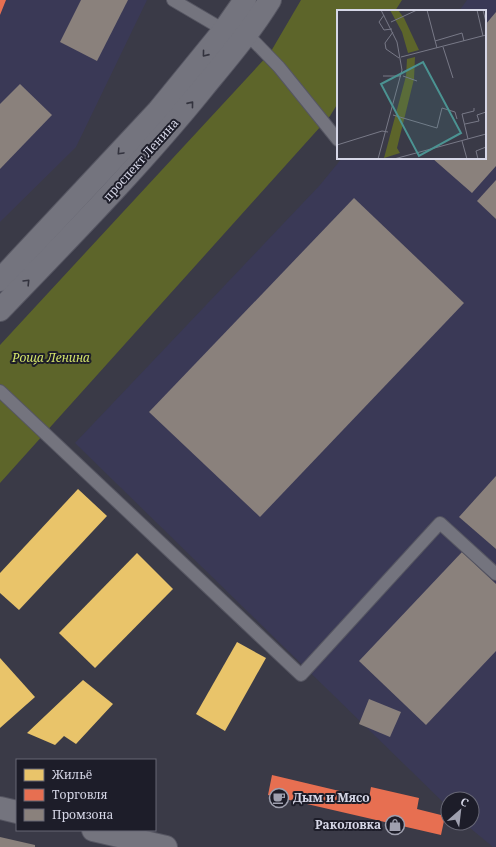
<svg xmlns="http://www.w3.org/2000/svg" width="496" height="847" font-family="'Noto Serif',serif">
  <style>
    .built { fill: #3a3956 }
    .forest { fill: #5d652a }
    .homes { fill: #e9c46a }
    .shops { fill: #e76f51 }
    .industry { fill: #8a817c }
    .lines { fill: none; stroke-linecap: round; stroke-linejoin: round }
    .service-casing { stroke: #565662; stroke-width: 14 }
    .minor-casing { stroke: #565662; stroke-width: 24 }
    .secondary-casing { stroke: #565662; stroke-width: 24 }
    .service { stroke: #74747e; stroke-width: 12 }
    .minor { stroke: #74747e; stroke-width: 22 }
    .secondary { stroke: #74747e; stroke-width: 22 }
    .oneway { stroke: #33333e }
    .labels { text-anchor: middle; stroke-width: 4; stroke-linejoin: round; paint-order: stroke }
    .street-label { font-size: 12px; fill: #d6d7e7; stroke: #1d1d29 }
    .park-label { font-size: 12px; font-style: italic; fill: #d4e56b; stroke: #1d1d29 }
    .poi-label { font-size: 12px; font-weight: bold; fill: #d6d7e7; stroke: #1d1d29; text-anchor: start }
    .inset-road { fill: none; stroke: #787987; stroke-width: 1 }
    .view { fill: #4b9392; fill-opacity: 0.15; stroke: #4b9392; stroke-width: 2 }
    .inset-edge { fill: none; stroke: #d6d7e7; stroke-width: 2 }
  </style>
  <rect width="100%" height="100%" fill="#3a3a47"/>
  <!-- built -->
  <g class="built">
    <polygon points="0,0 147,0 76,147 0,222"/>
    <polygon points="467,0 496,0 496,847 493,847 464,823 472,823 472,799 448,799 448,807 75,443 320,185 342,158 485,158 485,11 459,11"/>
  </g>
  <!-- forest -->
  <polygon class="forest" points="301,0 402,0 395,11 338,11 338,103 330,116 0,483 0,345 270,53"/>
  <!-- homes -->
  <g class="homes">
    <polygon points="78,489 107,516 19,610 0,593 0,573"/>
    <polygon points="137,553 173,589 95,668 59,633"/>
    <polygon points="237,642 266,658 225,731 196,714"/>
    <polygon points="0,658 35,697 0,728"/>
    <polygon points="83,680 113,704 76,744 64,736 55,745 27,733"/>
  </g>
  <!-- shops -->
  <g class="shops">
    <polygon points="0,0 6,0 0,15"/>
    <polygon points="272,775 369,798 371,787 419,798 417,809 445,816 441,835 268,795"/>
  </g>
  <!-- industry -->
  <g class="industry">
    <polygon points="81,0 128,0 97,61 60,42"/>
    <polygon points="496,12 496,166 472,193 432,158 485,158 485,25"/>
    <polygon points="20,84 52,115 0,169 0,104"/>
    <polygon points="496,180 496,219 477,201"/>
    <polygon points="354,198 464,303 260,517 149,412"/>
    <polygon points="496,476 496,549 459,517"/>
    <polygon points="462,552 496,584 496,651 426,725 359,661"/>
    <polygon points="369,699 401,712 390,737 359,724"/>
    <polygon points="0,837 35,845 35,847 0,847"/>
  </g>
  <g class="lines">
    <defs>
      <g id="service">
        <polyline points="173,0 224,30"/>
        <polyline points="247,34 279,67 338,140"/>
        <polyline points="0,391 301,675 440,523 496,574"/>
      </g>
      <g id="minor">
        <polyline points="0,808 17,812"/>
        <polyline points="93,830 166,847"/>
      </g>
      <g id="secondary">
        <polyline points="0,280 158,111 224,30 245,0"/>
        <path d="M0,310C70,237 141,165 204,87C227,59 251,31 270,0"/>
      </g>
    </defs>
    <!-- service casing -->
    <use href="#service" class="service-casing"/>
    <!-- minor casing -->
    <use href="#minor" class="minor-casing"/>
    <!-- secondary casing -->
    <use href="#secondary" class="secondary-casing"/>
    <!-- service -->
    <use href="#service" class="service"/>
    <!-- minor -->
    <use href="#minor" class="minor"/>
    <!-- secondary -->
    <use href="#secondary" class="secondary"/>
  </g>
  <!-- one-way arrows -->
  <defs><path id="oneway-chevron" d="M-2-3.5L2.5 0L-2 3.5" fill="none" stroke-width="1.6" stroke-linecap="round" stroke-linejoin="round"/></defs>
  <g class="oneway">
    <use href="#oneway-chevron" transform="translate(205 54) rotate(129)"/>
    <use href="#oneway-chevron" transform="translate(191 104) rotate(-51)"/>
    <use href="#oneway-chevron" transform="translate(120 152) rotate(133)"/>
    <use href="#oneway-chevron" transform="translate(27 282) rotate(-46)"/>
  </g>
  <!-- icons -->
  <defs>
    <symbol id="cafe-ring" viewBox="-11 -11 22 22"><circle r="9.5" fill="#1d1d29" stroke="#9fa0af" stroke-width="1.5"/><path d="M-5.5-4.5H6V0H3Q3 3.5 0 3.5H-2.5Q-5.5 3.5-5.5 0ZM3-3.2v2h1.7v-2ZM-6 4.5H4V6H-6Z" fill="#9fa0af"/></symbol>
    <symbol id="shop-ring" viewBox="-11 -11 22 22"><circle r="9.5" fill="#1d1d29" stroke="#9fa0af" stroke-width="1.5"/><path d="M-5-2.5h2.3a2.7 3.5 0 0 1 5.4 0H5L5.5 6h-11ZM-1.5-2.5h3a1.5 2.3 0 0 0-3 0Z" fill="#9fa0af"/></symbol>
  </defs>
  <g fill-rule="evenodd">
    <use href="#cafe-ring" x="268" y="787" width="22" height="22"/>
    <use href="#shop-ring" x="384" y="814" width="22" height="22"/>
  </g>
  <g class="labels">
    <!-- street labels -->
    <g class="street-label">
      <text transform="translate(141 160) rotate(-48)" y="4">проспект Ленина</text>
    </g>
    <!-- park labels -->
    <g class="park-label">
      <text x="51" y="362">Роща Ленина</text>
    </g>
    <!-- poi labels -->
    <g class="poi-label">
      <text x="293" y="802">Дым и Мясо</text>
      <text x="381" y="829" text-anchor="end">Раколовка</text>
    </g>
  </g>
  <!-- overview -->
  <g transform="translate(337 10)">
    <rect width="149" height="149" fill="#3a3a47"/>
    <path d="M53,0H61L67,8L82,40L71,43L65,22ZM78,47L77,69L60,138L63,143L47,148L69,66L70,49Z" fill="#5d652a"/>
    <path class="inset-road" d="M90,0L100,38M140,0L146,26M146,0L149,12M47,5L42,12L47,20L55,19M54,12L80,0M56,22L48,33L49,39L62,48M98,31L125,23L127,31M106,37L116,68M64,47L149,25M46,66H64M66,66L80,71M56,105L100,118L105,98L118,102L120,109M128,114L142,111L140,105L149,102M131,129L125,104L137,101V98M125,131L130,149M0,135L45,121L51,122M41,149L65,60L60,32L44,0M57,149L149,124M141,149L139,141L149,137"/>
    <path class="view" d="M86,52L124,123L82,146L44,74Z"/>
    <rect width="149" height="149" class="inset-edge"/>
  </g>
  <!-- legend -->
  <rect x="16" y="759" width="140" height="72" fill="#1d1d29" stroke="#676775"/>
  <rect x="24" y="769" width="20" height="12" fill="#e9c46a" stroke="#676775"/>
  <text x="52" y="779" font-size="12" fill="#d6d7e7">Жильё</text>
  <rect x="24" y="789" width="20" height="12" fill="#e76f51" stroke="#676775"/>
  <text x="52" y="799" font-size="12" fill="#d6d7e7">Торговля</text>
  <rect x="24" y="809" width="20" height="12" fill="#8a817c" stroke="#676775"/>
  <text x="52" y="819" font-size="12" fill="#d6d7e7">Промзона</text>
  <!-- north arrow -->
  <g transform="translate(460 811) rotate(28)"><circle r="19" fill="#1d1d29" stroke="#676775"/>
  <path d="M0-3L7 15L0 10L-7 15Z" fill="#9fa0af"/>
  <text y="-6" font-size="11" font-weight="bold" text-anchor="middle" fill="#d6d7e7">С</text>
  </g>
</svg>
